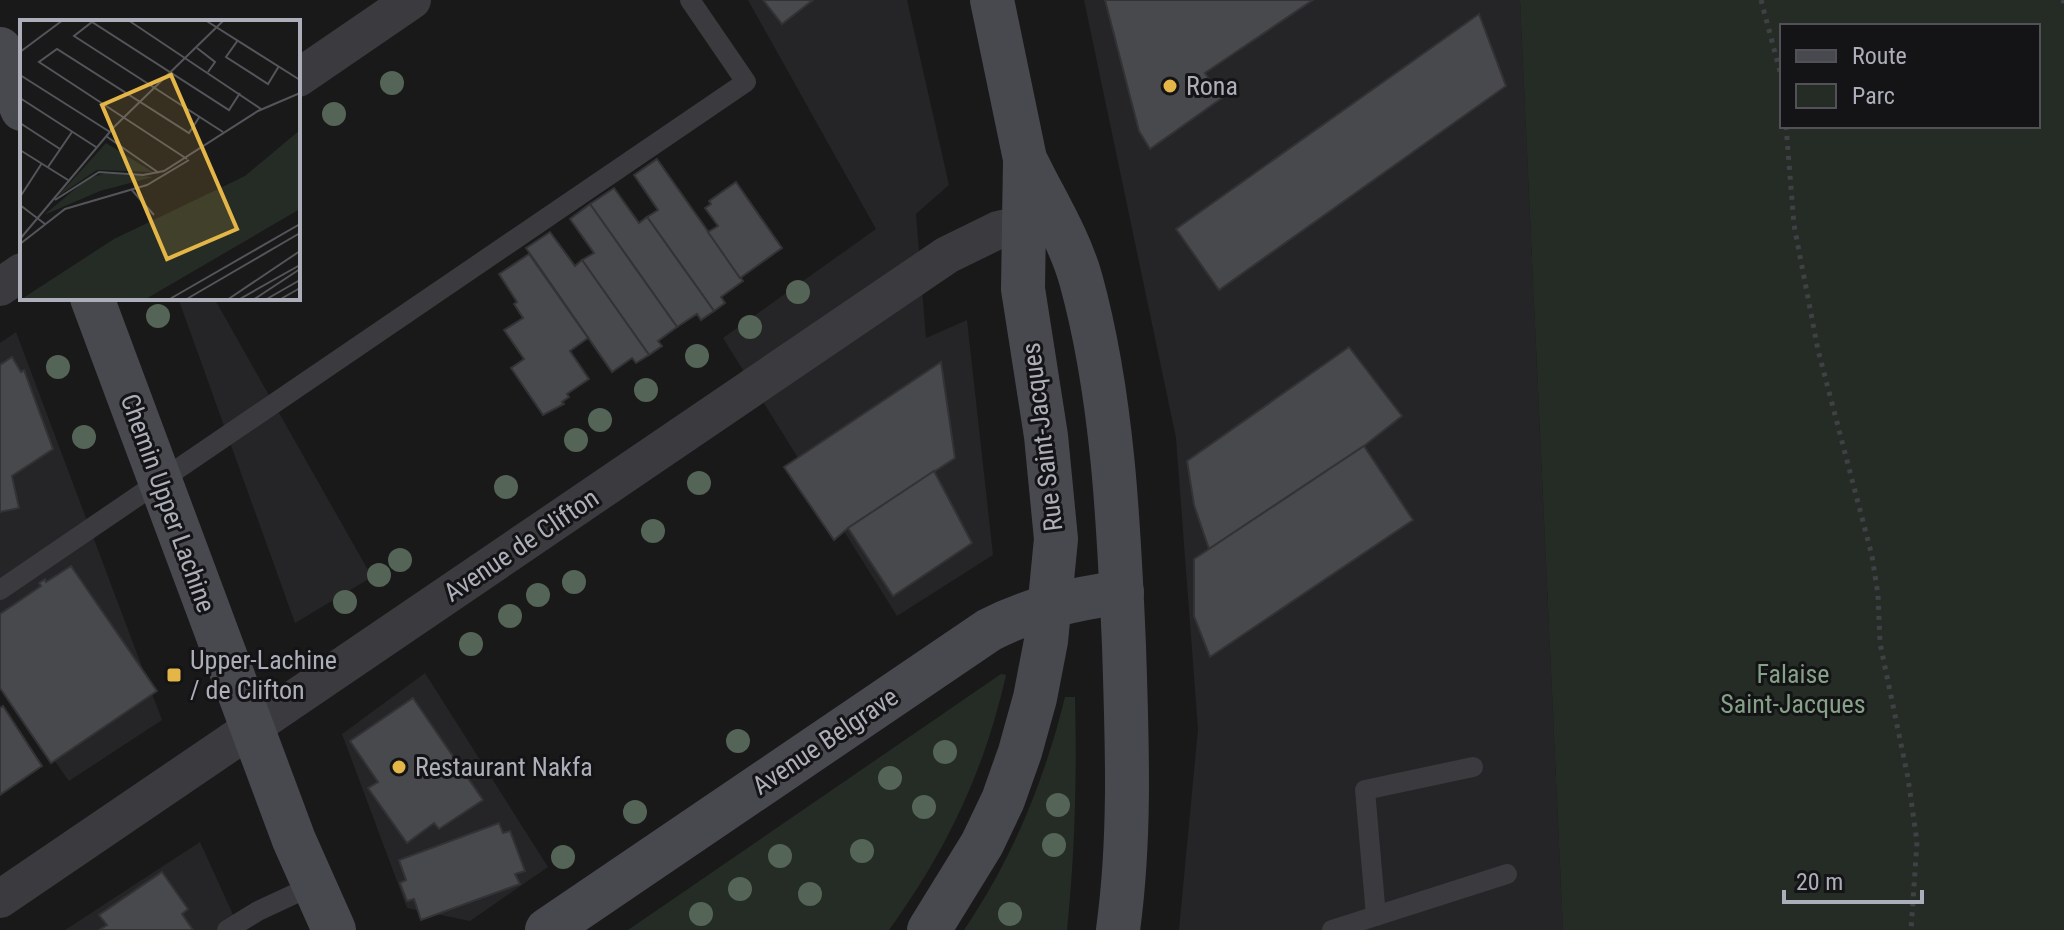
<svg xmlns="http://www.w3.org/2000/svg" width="2064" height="930" font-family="'Roboto Condensed',sans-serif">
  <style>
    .built { fill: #252527 }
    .green { fill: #252c26; fill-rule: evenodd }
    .building { fill: #48494d; stroke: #333336; stroke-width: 2 }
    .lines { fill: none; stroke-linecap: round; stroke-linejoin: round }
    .path { stroke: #404146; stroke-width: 5; stroke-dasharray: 4 6; stroke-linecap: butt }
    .lane { stroke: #3a3a3f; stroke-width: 20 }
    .street { stroke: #3a3a3f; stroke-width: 38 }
    .secondary { stroke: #48494f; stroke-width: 44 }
    .tree { fill: #546456 }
    .poi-dot { fill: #e4b647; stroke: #141315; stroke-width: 3 }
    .labels { text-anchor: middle; stroke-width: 6; stroke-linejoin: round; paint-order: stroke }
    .poi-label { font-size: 26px; fill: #acafb9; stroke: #141315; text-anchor: start }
    .street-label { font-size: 26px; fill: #acafb9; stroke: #141315 }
    .park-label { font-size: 26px; fill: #85a288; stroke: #141315 }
    .inset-road { fill: none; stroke: #54555a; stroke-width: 2 }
    .view { fill: #e4b647; fill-opacity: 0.15; stroke: #e4b647; stroke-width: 4 }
    .inset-edge { fill: none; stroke: #acafb9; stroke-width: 4 }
  </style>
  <rect width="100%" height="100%" fill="#19191a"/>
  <!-- built -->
  <g class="built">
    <polygon points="748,0 907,0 949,185 916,214 926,338 967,320 993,555 897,616 723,338 876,229"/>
    <polygon points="1084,0 1520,0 1563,930 1179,930 1198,729 1176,438"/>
    <polygon points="178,298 214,298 372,577 295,623"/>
    <polygon points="16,332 162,720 69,781 0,684 0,343"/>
    <polygon points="425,673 548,867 470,921 407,908 342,734"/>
    <polygon points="200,842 240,930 65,930"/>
  </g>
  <!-- green -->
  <g class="green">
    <path d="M1520,0H2064V930H1563ZM1782,26H2038V126H1782Z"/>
    <path d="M1001,674L1006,675C984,772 947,849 889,930H628Z"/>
    <path d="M1065,697H1075C1077,775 1075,852 1067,930H964C1012,860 1045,779 1065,697Z"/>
  </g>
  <!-- building -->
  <g class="building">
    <polygon points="763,0 813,0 782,24"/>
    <polygon points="1105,0 1313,0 1205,73 1222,98 1150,149 1139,131"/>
    <polygon points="1479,14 1506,86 1219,290 1176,229"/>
    <polygon points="657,159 743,281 721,297 725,303 714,311 647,217 658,210 634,175"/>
    <polygon points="736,182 782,248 740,278 708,232 718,226 705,208 711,204 709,201"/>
    <polygon points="614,188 639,223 647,217 714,311 701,320 697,314 677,327 590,204"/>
    <polygon points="590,204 677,327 658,341 662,346 649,355 582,260 594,253 570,219"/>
    <polygon points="550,232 575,266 582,260 649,355 636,363 632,358 612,372 526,248"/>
    <polygon points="529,254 588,338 570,351 589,379 567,394 569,397 562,402 564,404 543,415 511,368 524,359 504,330 523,318 514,304 517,302 499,274"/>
    <polygon points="1349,347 1402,416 1364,446 1209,549 1194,505 1187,461"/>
    <polygon points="12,357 21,372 24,370 53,449 12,476 19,508 0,512 0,365"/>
    <polygon points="941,362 955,458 848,528 834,540 784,467"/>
    <polygon points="1364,446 1413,520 1210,657 1194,616 1194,559"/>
    <polygon points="934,471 972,543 893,596 848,528"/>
    <polygon points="71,566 157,691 51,763 0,688 0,614 41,586 39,583 45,579 46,582"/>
    <polygon points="413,698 483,800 439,829 434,823 407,843 368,788 378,782 350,741"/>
    <polygon points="3,706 42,766 0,795 0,708"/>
    <polygon points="499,823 503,833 510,831 525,871 515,874 520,884 421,920 414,899 407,901 400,883 406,880 399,860"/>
    <polygon points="162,872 188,909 182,914 193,930 99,930 107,925 99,915"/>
  </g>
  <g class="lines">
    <!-- path -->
    <g class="path">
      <polyline points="1761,0 1782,79"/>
      <polyline points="2063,0 2064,3"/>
      <polyline points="1786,126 1794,225 1818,350 1872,556 1878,595 1880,643 1908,778 1917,842 1911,930"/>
    </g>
    <!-- lane -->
    <g class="lane">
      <polyline points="0,590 746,82 690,0"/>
      <polyline points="1376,916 1365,790 1473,767"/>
      <polyline points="227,930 258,911 314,885"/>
      <polyline points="1332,930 1507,874"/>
    </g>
    <!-- street -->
    <g class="street">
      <polyline points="298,78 412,0"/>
      <polyline points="0,287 22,272"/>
      <polyline points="0,899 947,255 998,230 1051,218"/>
    </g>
    <!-- secondary -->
    <g class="secondary">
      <polyline points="0,49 22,109"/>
      <path d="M1028,165C1046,202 1070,240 1081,280C1113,396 1119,527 1124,646C1127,741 1131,835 1118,930"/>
      <polyline points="92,298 294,840 334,930"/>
      <path d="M547,930L989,630C1031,608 1075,599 1122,592"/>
      <polyline points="929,930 982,844 1003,800 1020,752 1035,698 1046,641 1056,539 1046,436 1023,289 1025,159 992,0"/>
    </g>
  </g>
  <!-- trees -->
  <g class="tree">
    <circle cx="392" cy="83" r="12"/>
    <circle cx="334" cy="114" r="12"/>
    <circle cx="798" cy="292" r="12"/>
    <circle cx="158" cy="316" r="12"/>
    <circle cx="750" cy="327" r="12"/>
    <circle cx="697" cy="356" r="12"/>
    <circle cx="58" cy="367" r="12"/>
    <circle cx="646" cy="390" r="12"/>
    <circle cx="600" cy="420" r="12"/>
    <circle cx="84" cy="437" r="12"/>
    <circle cx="576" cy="440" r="12"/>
    <circle cx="699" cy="483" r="12"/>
    <circle cx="506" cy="487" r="12"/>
    <circle cx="653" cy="531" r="12"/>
    <circle cx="400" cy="560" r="12"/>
    <circle cx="379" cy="575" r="12"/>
    <circle cx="574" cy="582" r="12"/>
    <circle cx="538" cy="595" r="12"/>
    <circle cx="345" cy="602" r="12"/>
    <circle cx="510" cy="616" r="12"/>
    <circle cx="471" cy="644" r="12"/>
    <circle cx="738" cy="741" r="12"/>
    <circle cx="945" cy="752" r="12"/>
    <circle cx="890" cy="778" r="12"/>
    <circle cx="1058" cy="805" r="12"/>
    <circle cx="924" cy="807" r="12"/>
    <circle cx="635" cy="812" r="12"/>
    <circle cx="1054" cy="845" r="12"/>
    <circle cx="862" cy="851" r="12"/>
    <circle cx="780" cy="856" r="12"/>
    <circle cx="563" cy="857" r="12"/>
    <circle cx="740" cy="889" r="12"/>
    <circle cx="810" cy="894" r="12"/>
    <circle cx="701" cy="914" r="12"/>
    <circle cx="1010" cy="914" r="12"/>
  </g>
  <!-- markers -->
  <g class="poi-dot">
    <circle cx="1170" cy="86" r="8"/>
    <rect x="166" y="667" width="16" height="16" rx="4"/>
    <circle cx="399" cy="767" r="8"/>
  </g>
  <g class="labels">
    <!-- poi labels -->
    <g class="poi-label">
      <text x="1186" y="95">Rona</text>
      <text x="190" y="669">Upper-Lachine<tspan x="190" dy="30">/ de Clifton</tspan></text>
      <text x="415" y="776">Restaurant Nakfa</text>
    </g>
    <!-- street labels -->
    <g class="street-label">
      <text transform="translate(1042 437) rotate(-97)" y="9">Rue Saint-Jacques</text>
      <text transform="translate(168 503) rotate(70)" y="9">Chemin Upper Lachine</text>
      <text transform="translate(521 545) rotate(-34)" y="9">Avenue de Clifton</text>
      <text transform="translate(825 741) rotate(-34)" y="9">Avenue Belgrave</text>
    </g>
    <!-- park labels -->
    <g class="park-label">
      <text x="1793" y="683">Falaise<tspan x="1793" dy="30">Saint-Jacques</tspan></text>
    </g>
  </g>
  <!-- overview -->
  <g transform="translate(20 20)">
    <rect width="280" height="280" fill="#19191a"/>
    <path d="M280,110V189L124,280H0L94,219L225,156ZM86,123L133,152L77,150L38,176ZM85,153L133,157L80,171L24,195L67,159Z" fill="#252c26"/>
    <path class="inset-road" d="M108,0L241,89M185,0L280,60M218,20L206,37L248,64L259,46M177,28L195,42L188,52M0,32L43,0M0,55L90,112M0,78L76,127M0,103L40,129M203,112L54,16L72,2L209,90L220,73M86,116L139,153M0,130L48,160M167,139L19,42L37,29L169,113L180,96M28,147L52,112M111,169L134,195M0,177L22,143M35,180L79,152L123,155L144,151L238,91L280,73M0,185L25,204M0,219L94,107L204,0M0,224L45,189L127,165L169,140M148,280L280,204M165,280L280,213M207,280L280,231M218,280L280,245M233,280L280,249M245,280L280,260M259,280L280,268"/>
    <path class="view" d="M151,55L217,209L147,239L82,85Z"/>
    <rect width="280" height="280" class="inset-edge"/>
  </g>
  <!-- legend -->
  <rect x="1780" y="24" width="260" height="104" fill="#141315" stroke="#515157" stroke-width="2"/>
  <rect x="1796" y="50" width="40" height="12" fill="#48494f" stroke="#515157" stroke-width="2"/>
  <text x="1852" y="64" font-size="24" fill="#acafb9">Route</text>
  <rect x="1796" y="84" width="40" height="24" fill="#252c26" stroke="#515157" stroke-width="2"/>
  <text x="1852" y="104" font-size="24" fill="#acafb9">Parc</text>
  <!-- scale -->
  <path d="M1784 890v12h138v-12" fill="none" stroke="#acafb9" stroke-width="4"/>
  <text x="1796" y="890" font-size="24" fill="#acafb9" stroke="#141315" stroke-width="6" paint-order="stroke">20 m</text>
</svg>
